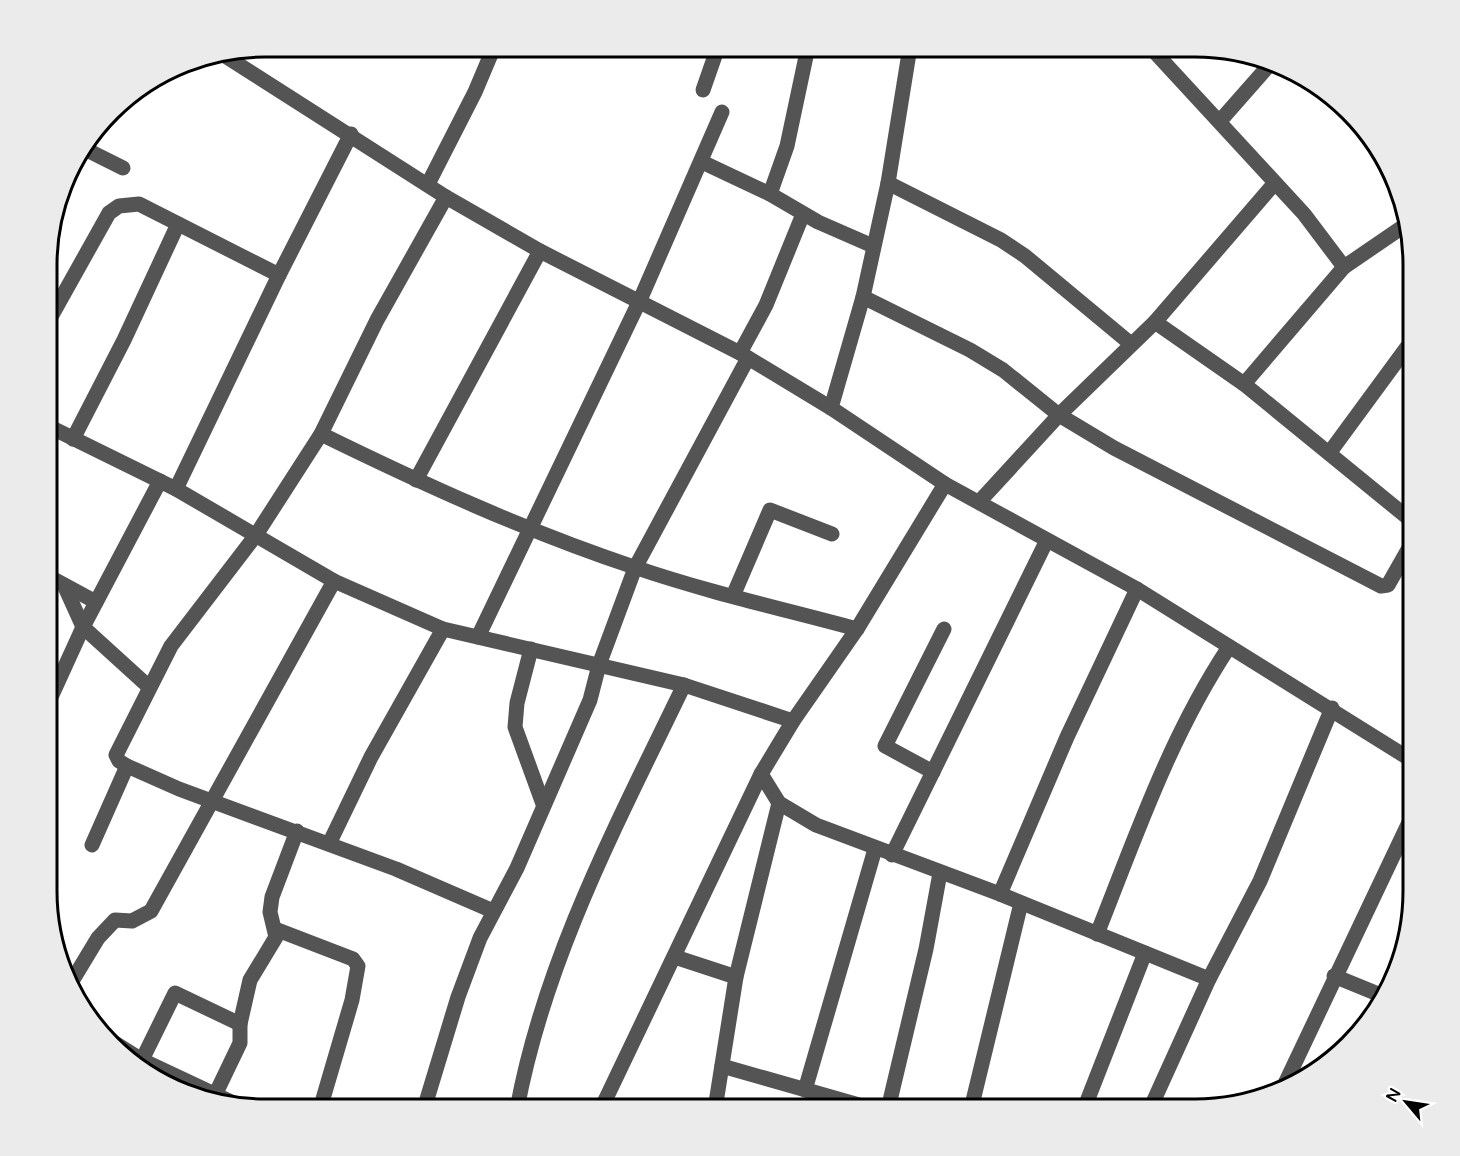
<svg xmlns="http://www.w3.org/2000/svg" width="1460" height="1156" font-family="'Varela Round',sans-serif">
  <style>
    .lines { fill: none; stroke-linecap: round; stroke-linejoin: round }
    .minor { stroke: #545454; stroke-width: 15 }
    .rim { fill: none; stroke: #000; stroke-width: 3 }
  </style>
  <rect width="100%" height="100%" fill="#fff"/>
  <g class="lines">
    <!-- minor -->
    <g class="minor">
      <polyline points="808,47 787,146 770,194 818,222 873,246"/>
      <polyline points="1150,47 1304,214 1344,267"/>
      <polyline points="222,54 446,197 540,251 740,353 831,408 945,484 1137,589 1413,761"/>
      <polyline points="703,90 718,47"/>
      <polyline points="1220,121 1272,62"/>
      <polyline points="83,148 123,168"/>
      <polyline points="702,162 770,194"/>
      <polyline points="888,183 1001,240 1025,256 1131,344"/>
      <polyline points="428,184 475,92 494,47"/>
      <polyline points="863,297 970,350 1003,370 1059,415 1114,448 1381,586 1388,585 1413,541"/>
      <polyline points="48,322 109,213 119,206 139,204 279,275"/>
      <polyline points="1155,322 1244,384 1413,522"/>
      <polyline points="740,353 766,305 803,214"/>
      <polyline points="1244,384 1344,267 1404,226"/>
      <polyline points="831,408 863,297 888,183 910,47"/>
      <polyline points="48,426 176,489 334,581 443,629 684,685 793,721"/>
      <path d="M321,434C423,484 526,531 634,567C707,592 783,609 857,629"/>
      <polyline points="73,439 124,340 178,224"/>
      <polyline points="1330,452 1413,339"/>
      <polyline points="416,480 540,251"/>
      <polyline points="176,489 279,275 351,134"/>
      <polyline points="979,502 1059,415 1155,322 1274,184"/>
      <polyline points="48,576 96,602"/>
      <polyline points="64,585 83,627 149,687"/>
      <polyline points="733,596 770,510 832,534"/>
      <polyline points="478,637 640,300 722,112"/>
      <polyline points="531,649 517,703 515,727 543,804"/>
      <polyline points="47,706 83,627 160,481"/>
      <polyline points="127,766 119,761 116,755 171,646 256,535 321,434 377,320 446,197"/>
      <polyline points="933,772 885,746 944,629"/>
      <polyline points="761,774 779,803 816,825 1000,894 1209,979"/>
      <polyline points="329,844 371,757 443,629"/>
      <polyline points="92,845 127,766 179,789 396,869 493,911"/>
      <polyline points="892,855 1047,540"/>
      <polyline points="1000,894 1067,737 1137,589"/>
      <polyline points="275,929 353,959 358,966 352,1000 320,1109"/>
      <path d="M1097,934C1136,836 1170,736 1229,647"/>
      <polyline points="675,957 736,977"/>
      <polyline points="1334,976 1383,996"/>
      <polyline points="69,986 98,938 115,920 132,921 151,911 334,581"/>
      <polyline points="107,1038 142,1060 242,1107"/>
      <polyline points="142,1060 175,993 240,1024"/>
      <polyline points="722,1066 873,1109"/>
      <polyline points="805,1090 875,849"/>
      <polyline points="1282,1090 1413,814"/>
      <polyline points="216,1093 240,1043 240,1024 250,980 276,937 270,912 272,897 297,831"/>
      <polyline points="424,1109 458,997 480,938 517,868 590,700 599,665 635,568 748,358"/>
      <path d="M517,1109C545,958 618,822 684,685"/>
      <polyline points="601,1109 761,774 793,721 857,629 945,484"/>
      <polyline points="715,1109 736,977 779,803"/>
      <polyline points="888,1109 926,949 940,873"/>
      <polyline points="971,1109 1021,903"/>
      <polyline points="1084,1109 1145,953"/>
      <polyline points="1150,1109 1209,979 1260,881 1332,708"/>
    </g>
  </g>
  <!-- crop -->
  <path d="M0 0H1460V1156H0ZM265 57H1195A208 208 0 0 1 1403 265V891A208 208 0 0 1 1195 1099H265A208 208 0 0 1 57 891V265A208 208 0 0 1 265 57Z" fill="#ebebeb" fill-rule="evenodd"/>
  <path class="rim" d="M265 57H1195A208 208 0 0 1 1403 265V891A208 208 0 0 1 1195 1099H265A208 208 0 0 1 57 891V265A208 208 0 0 1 265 57Z"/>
  <!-- north arrow -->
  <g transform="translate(1406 1102) rotate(299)" stroke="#ffffff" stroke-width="4.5" paint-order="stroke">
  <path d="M0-4.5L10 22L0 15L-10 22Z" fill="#000000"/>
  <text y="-9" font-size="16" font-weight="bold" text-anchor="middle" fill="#000000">N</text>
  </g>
</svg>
